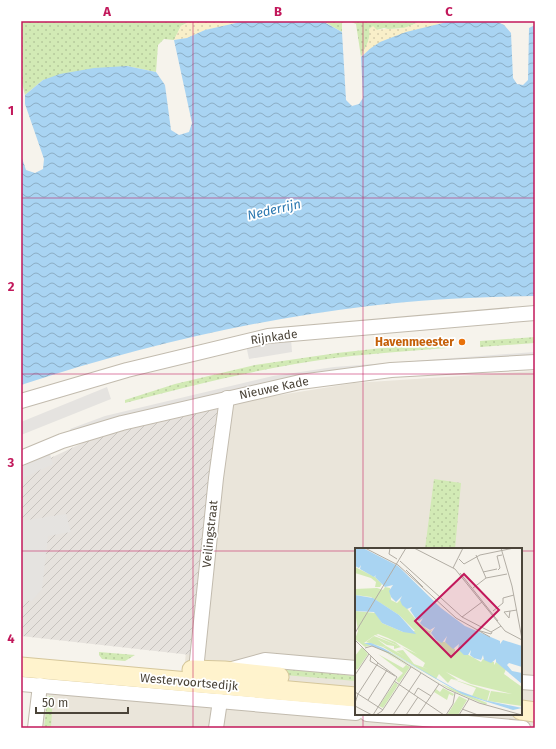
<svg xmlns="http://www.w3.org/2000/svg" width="556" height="749" font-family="'Fira Sans',sans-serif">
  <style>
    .residential { fill: #eae5da; fill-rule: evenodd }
    .industrial { fill: url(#industrial-furrows) }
    .grass { fill: url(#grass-dots) }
    .sand { fill: url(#sand-dots) }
    .parking { fill: #e5e3e0 }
    .water { fill: url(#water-waves) }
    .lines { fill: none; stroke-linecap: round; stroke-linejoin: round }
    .street-casing { stroke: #c2bbae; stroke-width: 16 }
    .secondary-casing { stroke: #d6c79b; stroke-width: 21 }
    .street { stroke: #fff; stroke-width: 14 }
    .secondary { stroke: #fff3cd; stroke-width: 19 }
    .grid { fill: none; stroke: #c2185b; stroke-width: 1; stroke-opacity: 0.55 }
    .food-dot { fill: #e8710a; stroke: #fff; stroke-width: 1.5 }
    .labels { text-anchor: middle; stroke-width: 3.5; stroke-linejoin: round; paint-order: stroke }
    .street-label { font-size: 12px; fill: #4b4439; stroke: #fff }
    .food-label { font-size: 12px; font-weight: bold; fill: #c56008; stroke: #fff; text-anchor: end }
    .water-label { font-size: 13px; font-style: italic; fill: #2e7ab2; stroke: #fff }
    .inset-road { fill: none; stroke: #b2ada4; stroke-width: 1 }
    .view { fill: #c2185b; fill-opacity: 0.15; stroke: #c2185b; stroke-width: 2 }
    .inset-edge { fill: none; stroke: #4b4439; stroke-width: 2 }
    .neatline { fill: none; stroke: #c2185b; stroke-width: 1.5 }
    .grid-label { font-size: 13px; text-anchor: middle; font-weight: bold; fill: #c2185b }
  </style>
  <defs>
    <pattern id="industrial-furrows" width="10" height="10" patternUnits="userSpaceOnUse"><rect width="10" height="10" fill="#e6e2dd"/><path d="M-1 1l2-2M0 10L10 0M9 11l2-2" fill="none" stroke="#c7c3be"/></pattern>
    <pattern id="grass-dots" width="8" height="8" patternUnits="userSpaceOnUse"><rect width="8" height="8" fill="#d2eab5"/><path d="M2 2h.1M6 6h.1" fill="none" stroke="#b6ca9c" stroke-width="1.8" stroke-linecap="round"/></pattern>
    <pattern id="sand-dots" width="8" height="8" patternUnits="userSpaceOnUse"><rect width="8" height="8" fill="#f9efc9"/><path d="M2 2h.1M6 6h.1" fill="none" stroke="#d7cead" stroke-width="1.8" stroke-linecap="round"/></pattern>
    <pattern id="water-waves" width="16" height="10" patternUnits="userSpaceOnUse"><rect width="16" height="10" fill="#a9d4f2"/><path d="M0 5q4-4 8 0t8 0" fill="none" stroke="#8caec5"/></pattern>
  </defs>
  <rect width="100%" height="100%" fill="#f6f3ec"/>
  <!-- residential -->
  <path class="residential" d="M535,371V728H29L33,691L184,703L185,662L211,410L244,401L354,383ZM356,549H521V714H356Z"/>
  <!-- industrial -->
  <polygon class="industrial" points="219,403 191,655 21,636 21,472 131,420"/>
  <!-- grass -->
  <g class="grass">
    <polygon points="21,21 191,21 181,26 174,40 164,39 158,45 156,72 127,66 43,80 25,95 21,79"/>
    <polygon points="323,21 422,21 405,28 388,29 384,28 377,30 370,35 368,42 361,57 356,24 351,22 342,23 342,32"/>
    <polygon points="535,337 535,343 480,347 480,341"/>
    <path d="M446,341L447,348C396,352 345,355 295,364C238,374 181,388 125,403V400L175,384L255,365L337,353Z"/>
    <polygon points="434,479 461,483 455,549 425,549"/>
    <polygon points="99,652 135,655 125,661 102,659 99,655"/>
    <polygon points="276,669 302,670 354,676 356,673 356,681 249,672"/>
    <polygon points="45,696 53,696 51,728 44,728 47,702 43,701"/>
  </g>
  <!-- sand -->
  <g class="sand">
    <polygon points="191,21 245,21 205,30 187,38 174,40 181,26"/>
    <path d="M422,21H451C420,30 386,35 361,57C365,48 371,40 369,29L373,26L377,30C385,28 394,30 403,28C409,27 416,23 422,21Z"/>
  </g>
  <!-- parking -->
  <g class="parking">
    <polygon points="291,339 292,352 249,359 246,345"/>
    <polygon points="535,352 535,355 330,371 269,382 123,417 72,432 70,429 105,416 273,376 334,367"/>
    <polygon points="107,387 111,399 21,435 21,422"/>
    <polygon points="50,454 53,464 21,479 21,467"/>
    <polygon points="66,514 71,532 48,536 42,589 32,601 21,600 21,521"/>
  </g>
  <!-- water -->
  <path class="water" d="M245,21H317L324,22L342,32L346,100L352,106L359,104L363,98L361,57L371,48L380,42L406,32L451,21H495L504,25L511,33L513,78L517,84L523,85L528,80L529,28L535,25V296C480,297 424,299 369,306C251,320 134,348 21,385V155L26,170L35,173L43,169L44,159L25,104V95L43,80L60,74L94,68L127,66L156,72L165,85L171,130L179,135L189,132L192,123L174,40L187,38L205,30Z"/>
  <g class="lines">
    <defs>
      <g id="street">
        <polyline points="21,401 127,370 268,336 535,313"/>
        <polyline points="21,458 62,441 122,423 300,382 391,370 535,362"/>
        <polyline points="232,669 265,660 356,668"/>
        <polyline points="196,670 216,478 227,398"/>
        <polyline points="521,682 535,683"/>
        <polyline points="21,684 356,713"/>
        <polyline points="367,714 523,728"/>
        <polyline points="35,728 40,685"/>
        <polyline points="216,728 220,701"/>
      </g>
      <g id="secondary">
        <polyline points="21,667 356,697"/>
        <polyline points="192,670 224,671 279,677"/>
        <polyline points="521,710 535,712"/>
      </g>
    </defs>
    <!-- street casing -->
    <use href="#street" class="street-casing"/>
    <!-- secondary casing -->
    <use href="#secondary" class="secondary-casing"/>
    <!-- street -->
    <use href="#street" class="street"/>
    <!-- secondary -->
    <use href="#secondary" class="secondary"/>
  </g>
  <!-- grid -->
  <path class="grid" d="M193,21V728M363,21V549M21,198H535M21,374H535M21,551H356M521,551H535M363,714V728"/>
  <!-- markers -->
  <circle class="food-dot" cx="462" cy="342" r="4"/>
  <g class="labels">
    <!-- street labels -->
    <g class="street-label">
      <text transform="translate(274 337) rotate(-8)" y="4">Rijnkade</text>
      <text transform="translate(274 388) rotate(-12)" y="4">Nieuwe Kade</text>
      <text transform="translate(210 534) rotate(-84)" y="4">Veilingstraat</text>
      <text transform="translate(189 682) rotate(5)" y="4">Westervoortsedijk</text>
    </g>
    <!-- food labels -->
    <g class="food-label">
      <text x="454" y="346">Havenmeester</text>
    </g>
    <!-- water labels -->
    <g class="water-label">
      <text transform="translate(274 209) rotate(-13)" y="5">Nederrijn</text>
    </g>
  </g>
  <!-- overview -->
  <g transform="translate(355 548)">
    <rect width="167" height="167" fill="#f6f3ec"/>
    <path d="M0,19L20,29L27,36L25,39H20L21,34L16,30L0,25ZM30,39L35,40L36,52L42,55L45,52L63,74L74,83L77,82L75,85L81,93L90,94L100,101V104L103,101L126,114L128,111L139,114V117L141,114L151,121L149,126L167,139V158L133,153L136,143L157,146L116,136L91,124L103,132L96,131L93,135L84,126L81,131L28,99L31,98L49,108L41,103L48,102L59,116L73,121L68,119L70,115L47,99L62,106L43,95L33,90L23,86L21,87L40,94L46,99L20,87L9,95L21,98L38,106L84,135L132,155L131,157L96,142L53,116L17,97L10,99L0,91L3,83L0,63L21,65L27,75L48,84L60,83L44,67L16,49L0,47V41L22,40L28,42ZM7,99L13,106L3,121L0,122V108ZM31,105L35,107L55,119L44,135L41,132L48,125L23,106L48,120L51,117ZM97,131L135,143L132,153L117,148L121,140ZM40,134L43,137L28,160L24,158ZM88,140L99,146L98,148L94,146L92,152L79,144L81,141L85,144ZM104,148L112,152L103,167H92Z" fill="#d2eab5"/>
    <path d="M19,88L32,93L46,99L39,101V98L32,97L22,91L31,98L28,99L11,94Z" fill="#d2eab5"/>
    <path d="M0,0H8L43,18L86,60L110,78L145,93V96L148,92L167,98V119L154,115L152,117L157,123L167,125V136L141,114V111L136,115L129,112L128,107L126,112L119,110L115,107L116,102L113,107H109L103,101L104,96L98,101L90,94L92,88L87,95L81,92L76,85L80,79L75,82L68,78L65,75L68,70L64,73L61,71L55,62L57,59L52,61L47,57L45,52L47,48L41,54L36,49L34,43L38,37L30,39L20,29L21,27L19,29L5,21L6,17L4,20L0,18ZM0,47L18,50L44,67L61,86L48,84L27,75L19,64L0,63ZM9,95H16L28,100L102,142L129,152L167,160L158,162L107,146L38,106Z" fill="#a9d4f2"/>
    <path class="inset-road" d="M10,0L43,17L101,70L135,89M35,0L34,6L42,11M59,0L100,21L150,83L167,92M146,0L157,38L167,91M121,7L131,30M104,11L109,16L125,7L159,0M45,13L107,69L136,84L146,78M98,20L108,0M51,22L68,39M143,22L145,20L142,8L147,7M128,24L142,21M105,25L143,73M118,40L131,30L152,26M138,63L148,55V50L159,47M155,63L154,70L149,64L162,62M107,69L127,54M122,82L136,86L137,84M0,85L51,0M0,92L23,115L42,129L18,167M10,100L17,98L34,105L92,141L124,155L167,167M16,108L15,113L40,128M0,127L14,106M39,133L89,167M0,144L28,162M59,147L63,140L76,148M13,152L32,122M0,155L3,146L23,115M0,158L17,167M107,161L123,167M21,167L27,163L56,119M38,167L66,125M51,167L63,149M63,167L84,136M91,167L98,156L100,145M104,167L114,151"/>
    <path class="view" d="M109,26L144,62L96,109L60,73Z"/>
    <rect width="167" height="167" class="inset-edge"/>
  </g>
  <!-- border -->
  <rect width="556" height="749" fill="none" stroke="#ffffff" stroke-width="44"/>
  <!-- scale -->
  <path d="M36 707v6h92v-6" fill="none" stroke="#4b4439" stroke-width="2"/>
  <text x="42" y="707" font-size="12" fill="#4b4439" stroke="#ffffff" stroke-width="3" paint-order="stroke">50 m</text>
  <rect x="22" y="22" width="512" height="705" class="neatline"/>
  <g class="grid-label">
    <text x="107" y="16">A</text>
    <text x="278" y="16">B</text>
    <text x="449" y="16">C</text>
    <text x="11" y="115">1</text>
    <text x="11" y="291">2</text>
    <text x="11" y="467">3</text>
    <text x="11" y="643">4</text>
  </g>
</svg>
